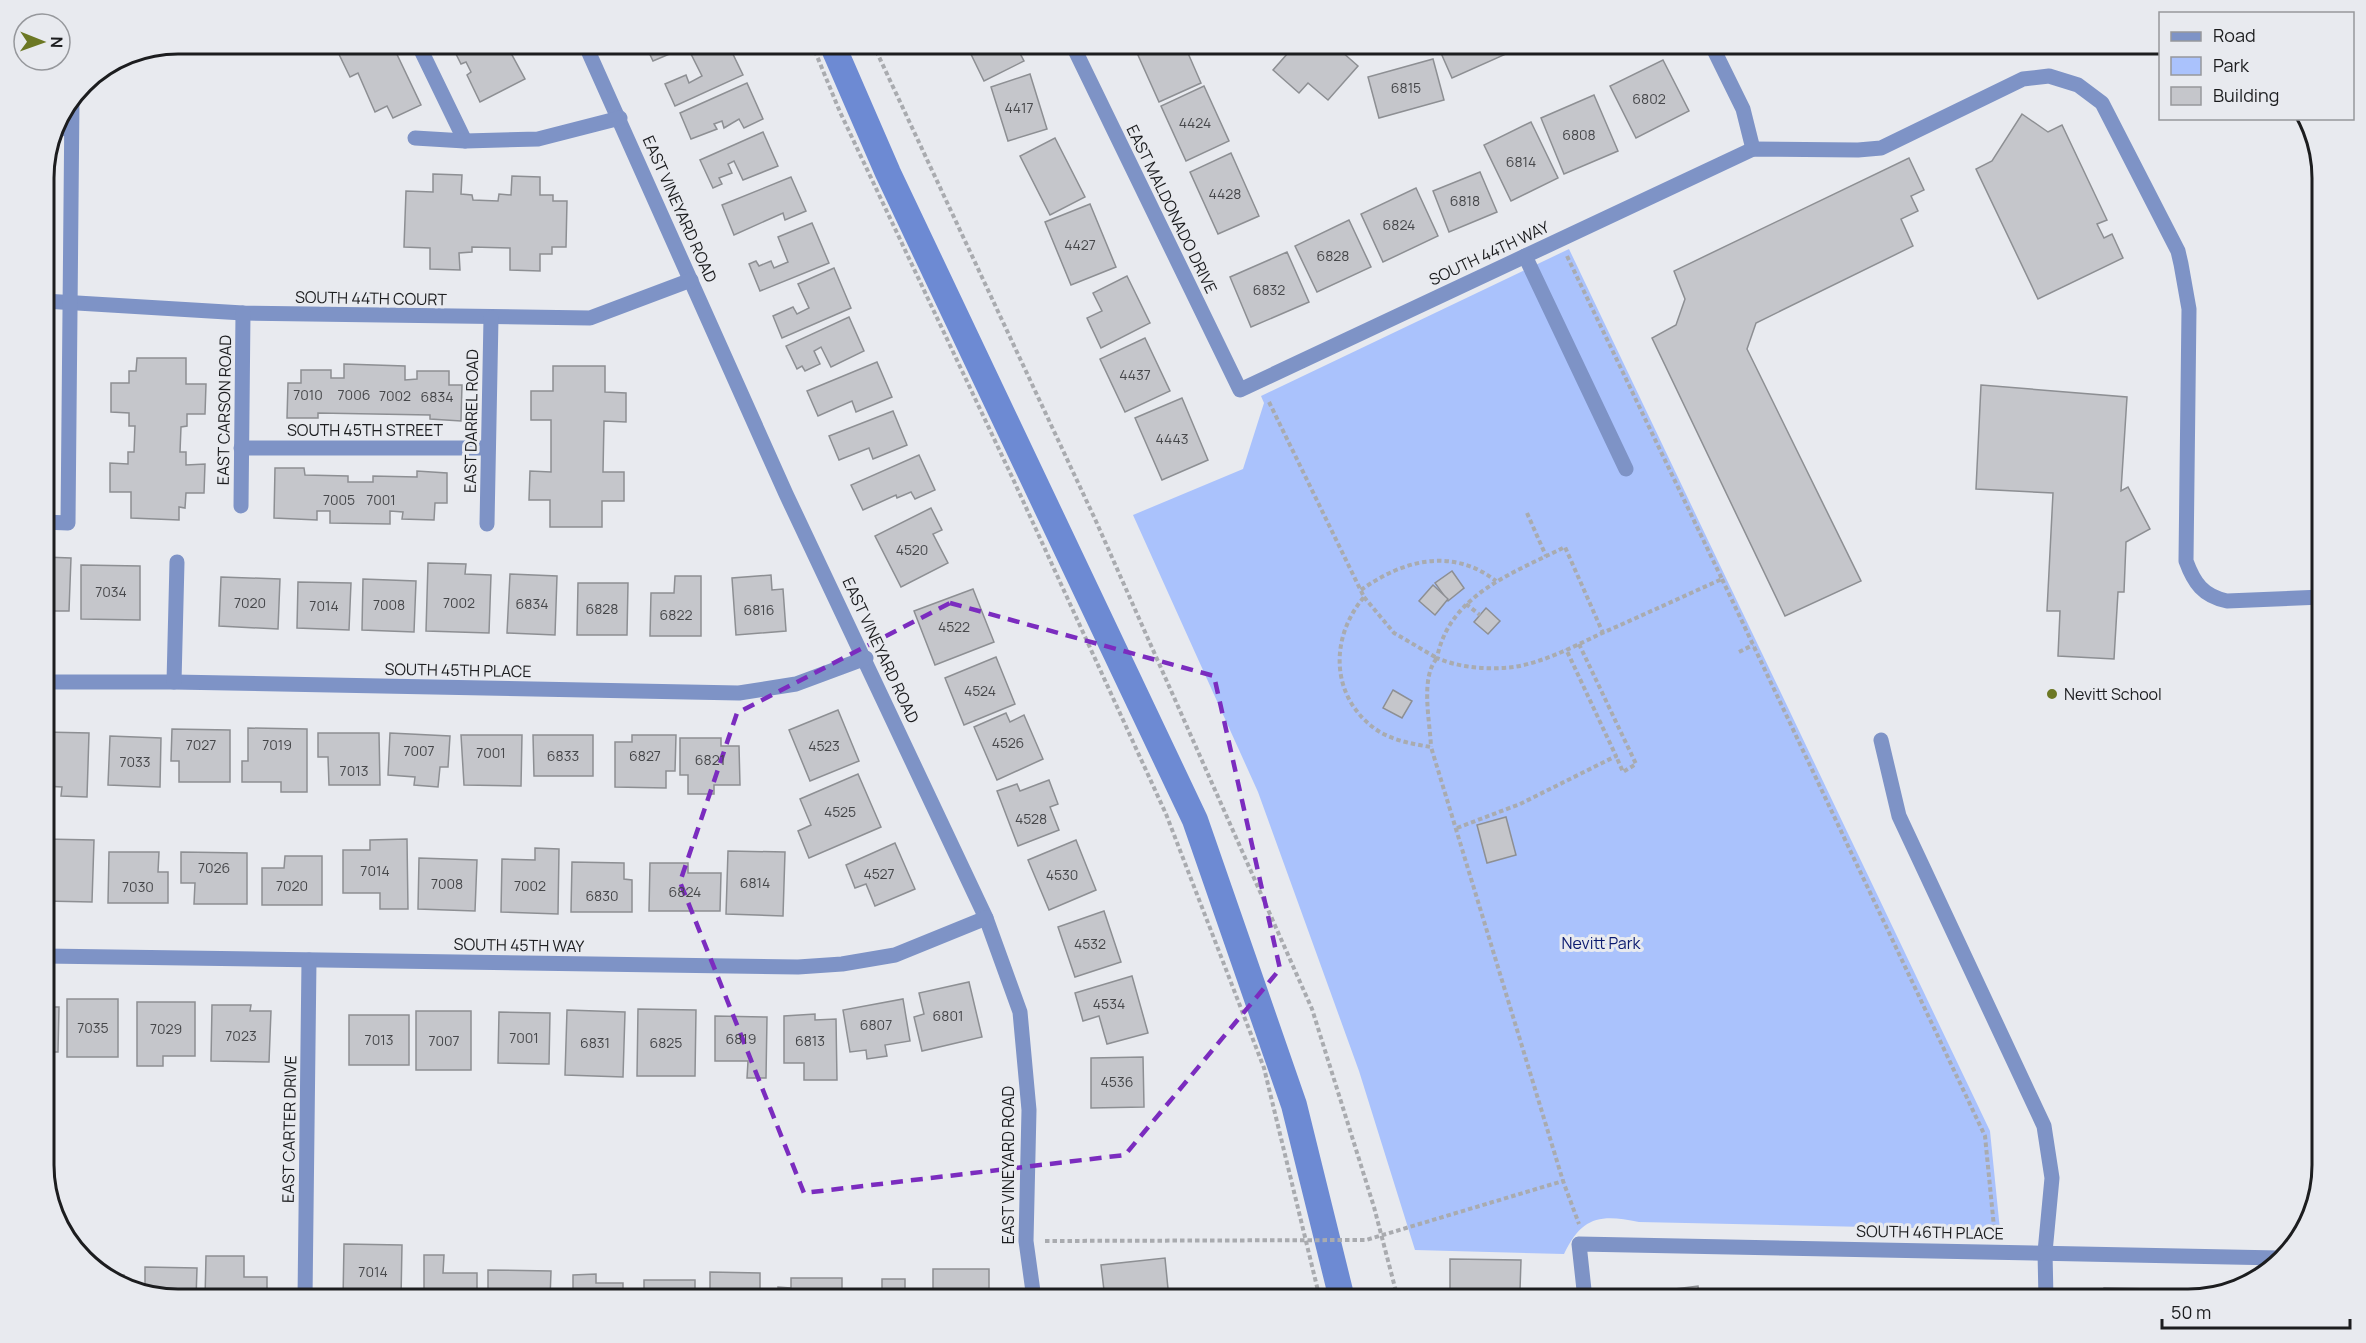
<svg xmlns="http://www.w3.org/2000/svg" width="2366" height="1343" font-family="Manrope,sans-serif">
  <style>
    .green { fill: #aac2fc }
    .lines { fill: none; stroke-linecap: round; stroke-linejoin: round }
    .canal { stroke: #6d8ad3; stroke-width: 26 }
    .building { fill: #c5c6cb; stroke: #8d8f93; stroke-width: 1.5 }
    .path { stroke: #a9abaf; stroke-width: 4; stroke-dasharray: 4.5 3; stroke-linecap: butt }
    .minor { stroke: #7e93c6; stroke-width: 15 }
    .marked { fill: none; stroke: #7b2cbf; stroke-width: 4.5; stroke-dasharray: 12 8; stroke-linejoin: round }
    .poi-dot { fill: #6c7824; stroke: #e8eaef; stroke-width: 2 }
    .labels { text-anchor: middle; stroke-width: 6; stroke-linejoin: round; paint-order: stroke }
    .number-label { font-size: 14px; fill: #46474a }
    .street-label { font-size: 16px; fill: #1c1d1f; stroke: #e8eaef }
    .poi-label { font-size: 16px; fill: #1c1d1f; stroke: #e8eaef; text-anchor: start }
    .park-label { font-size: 16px; fill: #0b1a6f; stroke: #e8eaef }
    .rim { fill: none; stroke: #1c1d1f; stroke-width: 3 }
  </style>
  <rect width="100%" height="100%" fill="#e8eaef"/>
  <!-- green -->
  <path class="green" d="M1569,249L1990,1131L2000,1230L1639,1222C1601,1214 1582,1216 1564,1254L1415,1250L1359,1071L1258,792L1133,515L1243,469L1264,403L1261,396Z"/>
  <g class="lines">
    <!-- canal -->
    <polyline class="canal" points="832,44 888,173 1195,820 1294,1105 1342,1299"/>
  </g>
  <!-- building -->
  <g class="building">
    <polygon points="334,44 392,44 421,105 393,118 387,106 375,112 358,73 350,77"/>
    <polygon points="451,44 506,44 525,79 480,102 467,75 471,72 466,62 461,64"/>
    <polygon points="645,44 693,44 653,61"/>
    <polygon points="707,44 728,44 743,75 675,106 665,84 686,75 689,83 702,76 690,52"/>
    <polygon points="966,44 1015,44 1024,61 984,81"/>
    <polygon points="1133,44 1184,44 1201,83 1159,102"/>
    <polygon points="1296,44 1333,44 1358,66 1328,100 1308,83 1299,93 1273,70"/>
    <polygon points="1437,44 1501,44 1506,54 1452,78"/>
    <polygon points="1433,59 1444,100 1379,118 1368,77"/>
    <polygon points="1663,60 1689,111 1636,138 1610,86"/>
    <polygon points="1030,74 1047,129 1008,141 991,87"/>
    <polygon points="747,83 763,119 744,128 739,119 724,128 722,121 714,124 717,129 691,139 680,113"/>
    <polygon points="1204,86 1229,141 1186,161 1161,106"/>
    <polygon points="1594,95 1618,151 1564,174 1541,118"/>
    <polygon points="2022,114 2048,132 2062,125 2107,220 2097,224 2104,238 2112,234 2123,258 2038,299 1976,169 1992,161"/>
    <polygon points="1531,122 1558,178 1511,201 1484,145"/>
    <polygon points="763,132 778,166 743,180 734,161 728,164 732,173 719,178 722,184 713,188 700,160"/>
    <polygon points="1055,138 1085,197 1050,215 1020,156"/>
    <polygon points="1231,153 1259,216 1218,234 1190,172"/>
    <polygon points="1909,158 1924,190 1911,196 1918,211 1901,219 1913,246 1756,323 1747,349 1861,581 1785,616 1652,338 1676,325 1685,299 1674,271"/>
    <polygon points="1480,172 1497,212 1449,232 1433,191"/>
    <polygon points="433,174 462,175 461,194 472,195 473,200 498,201 499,194 511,195 512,176 540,177 540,195 553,195 553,201 567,201 566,247 552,247 552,254 540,254 540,271 510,270 510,248 472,247 472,252 459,253 460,270 430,269 430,248 404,247 406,191 433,192"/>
    <polygon points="791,177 806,211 785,220 783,213 734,235 722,205"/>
    <polygon points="1416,188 1438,236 1383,262 1361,214"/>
    <polygon points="1090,204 1116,267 1071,285 1045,222"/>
    <polygon points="1349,220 1371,267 1317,292 1295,246"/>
    <polygon points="812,223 829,263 760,291 749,264 756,261 759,266 771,261 774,268 788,262 778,237"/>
    <polygon points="1287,252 1309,302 1251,327 1230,277"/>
    <polygon points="834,268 851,308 782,338 773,316 793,307 797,314 809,308 798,284"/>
    <polygon points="1127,276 1150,323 1101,348 1087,318 1102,311 1093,293"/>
    <polygon points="849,317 864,351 831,367 821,347 814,351 820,364 805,371 802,366 797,369 786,346"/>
    <polygon points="1145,338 1170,391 1125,412 1100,359"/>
    <polygon points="137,358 186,358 186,384 206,384 205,414 187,414 187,426 181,427 180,452 186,452 186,465 205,464 204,493 186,493 185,508 179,507 179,520 131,518 131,492 110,492 110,463 128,464 128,452 134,452 135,426 129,426 129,413 111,412 111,383 129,383 129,371 136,371"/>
    <polygon points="877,362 892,397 856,412 852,401 818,416 807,391"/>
    <polygon points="344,364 405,366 405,380 417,379 417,371 449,371 449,385 462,385 461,421 430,419 430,415 318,413 318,418 287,418 288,383 301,383 301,370 331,370 331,378 344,378"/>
    <polygon points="553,366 605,366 605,392 626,393 626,422 604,421 603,472 624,472 624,501 602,501 602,527 550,527 550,500 529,500 530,471 551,472 551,420 531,420 531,391 553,391"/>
    <polygon points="1981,385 2127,397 2121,491 2128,487 2150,529 2126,542 2124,592 2118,592 2114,659 2058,656 2060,611 2047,611 2053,493 1976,489"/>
    <polygon points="1182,398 1208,460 1162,480 1135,418"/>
    <polygon points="893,411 907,445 873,459 869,448 839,460 829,436"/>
    <polygon points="919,455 935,490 915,499 911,492 897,498 896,495 863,510 851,485"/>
    <polygon points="275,468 304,468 305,475 348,476 348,482 373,482 373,476 417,477 417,471 447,473 447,503 435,503 434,520 402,519 403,512 390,511 390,524 330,523 330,511 317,511 317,520 274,518"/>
    <polygon points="931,508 942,530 933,534 948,563 901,587 875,536"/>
    <polygon points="44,557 71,558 69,611 44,611"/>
    <polygon points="428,563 466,564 465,574 491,575 489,633 426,631"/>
    <polygon points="81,565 140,566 140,620 81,619"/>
    <polygon points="1452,571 1464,588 1448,601 1435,583"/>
    <polygon points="510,574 557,576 555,635 507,633"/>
    <polygon points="771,575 772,590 783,589 786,631 736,635 732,578"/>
    <polygon points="675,576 701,576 701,636 650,636 651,593 674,593"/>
    <polygon points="221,577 280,579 278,629 219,626"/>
    <polygon points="363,579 416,581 414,632 362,630"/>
    <polygon points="298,582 351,583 349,630 297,628"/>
    <polygon points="578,583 628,583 627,635 577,635"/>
    <polygon points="1433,585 1448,599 1435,615 1419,601"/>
    <polygon points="973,589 994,642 935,665 914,611"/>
    <polygon points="1486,608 1500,621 1488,634 1474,622"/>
    <polygon points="996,657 1015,704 964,725 945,678"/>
    <polygon points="1393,690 1412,701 1402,718 1383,708"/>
    <polygon points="838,710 859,761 810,781 789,730"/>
    <polygon points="1006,713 1010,722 1024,715 1043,759 997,780 974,727"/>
    <polygon points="248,728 307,729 307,792 281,792 281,782 242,782 242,761 248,761"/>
    <polygon points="172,729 230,730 230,782 179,782 179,761 171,761"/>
    <polygon points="44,732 89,733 87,797 61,796 62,787 44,786"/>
    <polygon points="318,733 379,733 380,785 329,785 328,757 318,757"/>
    <polygon points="390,733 450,736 448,767 440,767 438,787 414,785 415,777 388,775"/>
    <polygon points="461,735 522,735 521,786 464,785"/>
    <polygon points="533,735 593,735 593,776 534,776"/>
    <polygon points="632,735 676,735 675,771 666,771 666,788 615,787 615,742 632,742"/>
    <polygon points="110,736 161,738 160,787 108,785"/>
    <polygon points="680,738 721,738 721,746 739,746 740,785 714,785 714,794 688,794 688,775 680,775"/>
    <polygon points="858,774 881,827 809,858 798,831 811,825 800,799"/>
    <polygon points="1049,780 1058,804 1050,807 1059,830 1018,846 997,791 1017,784 1020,791"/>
    <polygon points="1506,817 1516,855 1487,863 1477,825"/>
    <polygon points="44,839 94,840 92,902 44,901"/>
    <polygon points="407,839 408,909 380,909 380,893 343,893 343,850 370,850 370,840"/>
    <polygon points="1076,840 1096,890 1049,910 1028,860"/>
    <polygon points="895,843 915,889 875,906 866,884 855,888 846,865"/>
    <polygon points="535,848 559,849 558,914 501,912 502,859 535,860"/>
    <polygon points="728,851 785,852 783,916 726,914"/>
    <polygon points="109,852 159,852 158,872 168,872 168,903 108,903"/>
    <polygon points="181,852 247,853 247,904 194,904 195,883 181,883"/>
    <polygon points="285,856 322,856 322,905 262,905 262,868 284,868"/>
    <polygon points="419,858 477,860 475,911 418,909"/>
    <polygon points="572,862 624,863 624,879 632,880 632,912 571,912"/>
    <polygon points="650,863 688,863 688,873 721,873 720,911 649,911"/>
    <polygon points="1104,911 1121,962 1075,977 1058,927"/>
    <polygon points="1132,976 1148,1033 1107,1044 1099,1016 1083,1021 1075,993"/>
    <polygon points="969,982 982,1037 922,1051 914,1017 924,1014 919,993"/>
    <rect x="67" y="999" width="51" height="58"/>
    <polygon points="903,999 910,1041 885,1045 887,1056 867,1059 866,1050 850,1052 843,1010"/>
    <polygon points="137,1002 195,1002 195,1056 163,1056 163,1066 137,1066"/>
    <polygon points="212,1005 251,1005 250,1011 271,1011 269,1062 211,1061"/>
    <polygon points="44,1007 59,1007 58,1052 44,1052"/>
    <polygon points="638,1009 696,1010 695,1076 637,1076"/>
    <polygon points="567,1010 625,1012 623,1077 565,1075"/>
    <rect x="416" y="1011" width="55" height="59"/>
    <polygon points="499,1012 550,1013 549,1064 498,1063"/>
    <polygon points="815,1014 815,1020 836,1019 837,1080 804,1080 804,1063 784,1063 784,1016"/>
    <rect x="349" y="1015" width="60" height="50"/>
    <polygon points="715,1016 767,1017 766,1078 747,1078 748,1061 715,1061"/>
    <polygon points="1143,1057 1144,1107 1091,1108 1091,1058"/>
    <polygon points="344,1244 402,1245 401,1299 343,1299"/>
    <polygon points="424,1255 444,1255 443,1273 477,1273 477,1299 424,1299"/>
    <polygon points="206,1256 244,1256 244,1277 267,1277 267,1299 205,1299"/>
    <polygon points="1165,1258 1169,1299 1105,1299 1101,1265"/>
    <polygon points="1450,1259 1521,1260 1520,1290 1502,1290 1501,1299 1450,1299"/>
    <polygon points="145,1267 197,1268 196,1299 178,1300 145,1291"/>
    <rect x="933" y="1269" width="56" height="30"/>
    <polygon points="488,1270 551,1271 550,1299 488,1299"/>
    <polygon points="710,1272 760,1273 760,1299 710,1299"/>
    <polygon points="596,1274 596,1283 623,1283 623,1299 573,1299 573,1275"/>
    <polygon points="103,1275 124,1275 124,1285 111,1282"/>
    <polygon points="791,1278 842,1278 842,1299 778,1299 778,1287 791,1288"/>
    <polygon points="882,1279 905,1279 905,1299 856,1299 856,1289 882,1289"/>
    <rect x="644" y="1280" width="51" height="19"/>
    <polygon points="1698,1286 1699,1299 1644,1299 1643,1293"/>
    <polygon points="2104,1288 2152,1289 2152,1299 2103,1299"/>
    <polygon points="1744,1297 1804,1298 1804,1299 1744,1299"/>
  </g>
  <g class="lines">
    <!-- path -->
    <g class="path">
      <polyline points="812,44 840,112 1013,479 1166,814 1264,1068 1320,1299"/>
      <polyline points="873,44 1095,519 1312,1009 1374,1207 1398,1299"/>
      <path d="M1567,256L1722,579C1682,597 1641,616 1600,634C1573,647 1544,662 1514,667C1489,670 1460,668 1437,658C1449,595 1513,573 1565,547L1603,633"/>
      <path d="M1269,402L1364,597C1330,637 1330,695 1374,728C1390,740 1412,744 1431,747L1563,1181"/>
      <polyline points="1527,513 1546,556"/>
      <polyline points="1722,579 1985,1136 1994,1227"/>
      <path d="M1361,590C1403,560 1452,547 1496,581"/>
      <path d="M1364,597L1394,633L1437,658C1420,678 1430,721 1431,747"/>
      <polyline points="1466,604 1480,615"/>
      <polyline points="1579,644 1636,764 1623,772 1616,756"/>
      <polyline points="1739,652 1753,645"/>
      <polyline points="1457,828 1520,804 1616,756 1566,649"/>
      <polyline points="1045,1241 1366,1240 1563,1181 1579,1224"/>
    </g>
    <!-- minor -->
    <g class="minor">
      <polyline points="418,44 465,141"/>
      <polyline points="585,44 786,494 986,918 1020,1012 1029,1110 1026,1241 1034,1299"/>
      <path d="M1072,44L1240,390L1753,149L1858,150L1881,148L2023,79L2049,76L2078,85L2102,103L2178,251L2181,264L2189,309L2186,561C2194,583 2203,596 2227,601L2322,597"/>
      <polyline points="1711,44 1743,109 1753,149"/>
      <polyline points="53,128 71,129"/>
      <polyline points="415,138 465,141 538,139 620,118"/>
      <polyline points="1525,256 1626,469"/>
      <polyline points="44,301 243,313 590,318 691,280"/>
      <polyline points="241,448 488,448"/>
      <polyline points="241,506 243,313"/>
      <polyline points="44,522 68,523 72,99"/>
      <polyline points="487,524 491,318"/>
      <polyline points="44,682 174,682 739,693 796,684 866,658"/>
      <polyline points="174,682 177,562"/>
      <polyline points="1881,740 1899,816 2044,1126 2052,1178 2045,1252 2046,1299"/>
      <polyline points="44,956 798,967 842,964 895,955 986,918"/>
      <polyline points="305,1299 309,960"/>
      <polyline points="1585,1299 1579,1244 2279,1258"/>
    </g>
  </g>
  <!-- marked area -->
  <path class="marked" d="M950,603L1214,676L1280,969L1125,1155L804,1193L680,882L737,713Z"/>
  <!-- markers -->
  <circle class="poi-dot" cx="2052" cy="694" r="6"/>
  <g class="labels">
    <!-- number labels -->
    <g class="number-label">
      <text x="1406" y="93">6815</text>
      <text x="1649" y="104">6802</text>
      <text x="1019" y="113">4417</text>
      <text x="1195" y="128">4424</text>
      <text x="1579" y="140">6808</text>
      <text x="1521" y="167">6814</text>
      <text x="1225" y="199">4428</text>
      <text x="1465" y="206">6818</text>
      <text x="1399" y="230">6824</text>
      <text x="1080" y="250">4427</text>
      <text x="1333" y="261">6828</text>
      <text x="1269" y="295">6832</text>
      <text x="1135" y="380">4437</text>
      <text x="308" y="400">7010</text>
      <text x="354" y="400">7006</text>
      <text x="395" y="401">7002</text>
      <text x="437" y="402">6834</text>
      <text x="1172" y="444">4443</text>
      <text x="339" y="505">7005</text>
      <text x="381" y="505">7001</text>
      <text x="912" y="555">4520</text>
      <text x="111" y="597">7034</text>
      <text x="250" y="608">7020</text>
      <text x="459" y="608">7002</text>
      <text x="532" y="609">6834</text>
      <text x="389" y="610">7008</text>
      <text x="324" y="611">7014</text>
      <text x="602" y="614">6828</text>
      <text x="759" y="615">6816</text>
      <text x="676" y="620">6822</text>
      <text x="954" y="632">4522</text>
      <text x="980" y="696">4524</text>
      <text x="1008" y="748">4526</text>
      <text x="201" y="750">7027</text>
      <text x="277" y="750">7019</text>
      <text x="824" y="751">4523</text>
      <text x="419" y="756">7007</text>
      <text x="491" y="758">7001</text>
      <text x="563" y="761">6833</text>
      <text x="645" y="761">6827</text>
      <text x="710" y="765">6821</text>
      <text x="135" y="767">7033</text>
      <text x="354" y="776">7013</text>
      <text x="840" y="817">4525</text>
      <text x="1031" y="824">4528</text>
      <text x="214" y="873">7026</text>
      <text x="375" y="876">7014</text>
      <text x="879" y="879">4527</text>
      <text x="1062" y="880">4530</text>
      <text x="755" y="888">6814</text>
      <text x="447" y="889">7008</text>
      <text x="292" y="891">7020</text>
      <text x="530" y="891">7002</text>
      <text x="138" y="892">7030</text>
      <text x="685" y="897">6824</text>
      <text x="602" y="901">6830</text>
      <text x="1090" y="949">4532</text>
      <text x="1109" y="1009">4534</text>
      <text x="948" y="1021">6801</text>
      <text x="876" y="1030">6807</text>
      <text x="93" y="1033">7035</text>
      <text x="166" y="1034">7029</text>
      <text x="241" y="1041">7023</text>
      <text x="524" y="1043">7001</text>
      <text x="741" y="1044">6819</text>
      <text x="379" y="1045">7013</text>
      <text x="444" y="1046">7007</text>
      <text x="810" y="1046">6813</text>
      <text x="595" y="1048">6831</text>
      <text x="666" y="1048">6825</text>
      <text x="1117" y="1087">4536</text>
      <text x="373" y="1277">7014</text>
    </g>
    <!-- street labels -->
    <g class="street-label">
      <text transform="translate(680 209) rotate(66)" y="6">EAST VINEYARD ROAD</text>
      <text transform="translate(1172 209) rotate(64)" y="6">EAST MALDONADO DRIVE</text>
      <text transform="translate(1489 253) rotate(-25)" y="6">SOUTH 44TH WAY</text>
      <text transform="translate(371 298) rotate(1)" y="6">SOUTH 44TH COURT</text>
      <text transform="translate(224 410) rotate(-89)" y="6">EAST CARSON ROAD</text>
      <text transform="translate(471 421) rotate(-89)" y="6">EAST DARREL ROAD</text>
      <text x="365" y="436">SOUTH 45TH STREET</text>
      <text transform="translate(881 650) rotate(65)" y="6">EAST VINEYARD ROAD</text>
      <text transform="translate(458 670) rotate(1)" y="6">SOUTH 45TH PLACE</text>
      <text transform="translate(519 945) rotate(1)" y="6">SOUTH 45TH WAY</text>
      <text transform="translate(289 1129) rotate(-89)" y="6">EAST CARTER DRIVE</text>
      <text transform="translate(1008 1165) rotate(-90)" y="6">EAST VINEYARD ROAD</text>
      <text transform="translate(1930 1232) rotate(1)" y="6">SOUTH 46TH PLACE</text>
    </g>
    <!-- poi labels -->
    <g class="poi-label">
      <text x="2064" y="700">Nevitt School</text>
    </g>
    <!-- park labels -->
    <g class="park-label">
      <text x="1601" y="949">Nevitt Park</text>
    </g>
  </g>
  <!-- crop -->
  <path d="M0 0H2366V1343H0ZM178 54H2188A124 124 0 0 1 2312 178V1165A124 124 0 0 1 2188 1289H178A124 124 0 0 1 54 1165V178A124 124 0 0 1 178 54Z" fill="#e8eaef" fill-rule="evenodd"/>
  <path class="rim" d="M178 54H2188A124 124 0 0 1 2312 178V1165A124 124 0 0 1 2188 1289H178A124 124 0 0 1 54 1165V178A124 124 0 0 1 178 54Z"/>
  <!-- legend -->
  <rect x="2159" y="12" width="195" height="108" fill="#e8eaef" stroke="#96989c" stroke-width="1.5"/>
  <rect x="2171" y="32" width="30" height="9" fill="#7e93c6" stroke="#96989c" stroke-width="1.5"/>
  <text x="2213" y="42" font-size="18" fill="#1c1d1f">Road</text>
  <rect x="2171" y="57" width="30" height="18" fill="#aac2fc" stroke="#96989c" stroke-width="1.5"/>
  <text x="2213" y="72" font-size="18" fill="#1c1d1f">Park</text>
  <rect x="2171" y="87" width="30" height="18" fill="#c5c6cb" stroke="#96989c" stroke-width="1.5"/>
  <text x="2213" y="102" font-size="18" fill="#1c1d1f">Building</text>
  <!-- north arrow -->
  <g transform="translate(42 42) rotate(91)"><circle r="28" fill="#e8eaef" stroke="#96989c" stroke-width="1.5"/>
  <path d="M0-4.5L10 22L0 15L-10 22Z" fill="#6c7824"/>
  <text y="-9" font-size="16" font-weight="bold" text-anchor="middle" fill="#1c1d1f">N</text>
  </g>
  <!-- scale -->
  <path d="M2162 1319v9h188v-9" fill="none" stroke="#1c1d1f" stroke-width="3"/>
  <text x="2171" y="1319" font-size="18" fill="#1c1d1f" stroke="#e8eaef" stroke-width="4.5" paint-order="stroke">50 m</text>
</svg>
